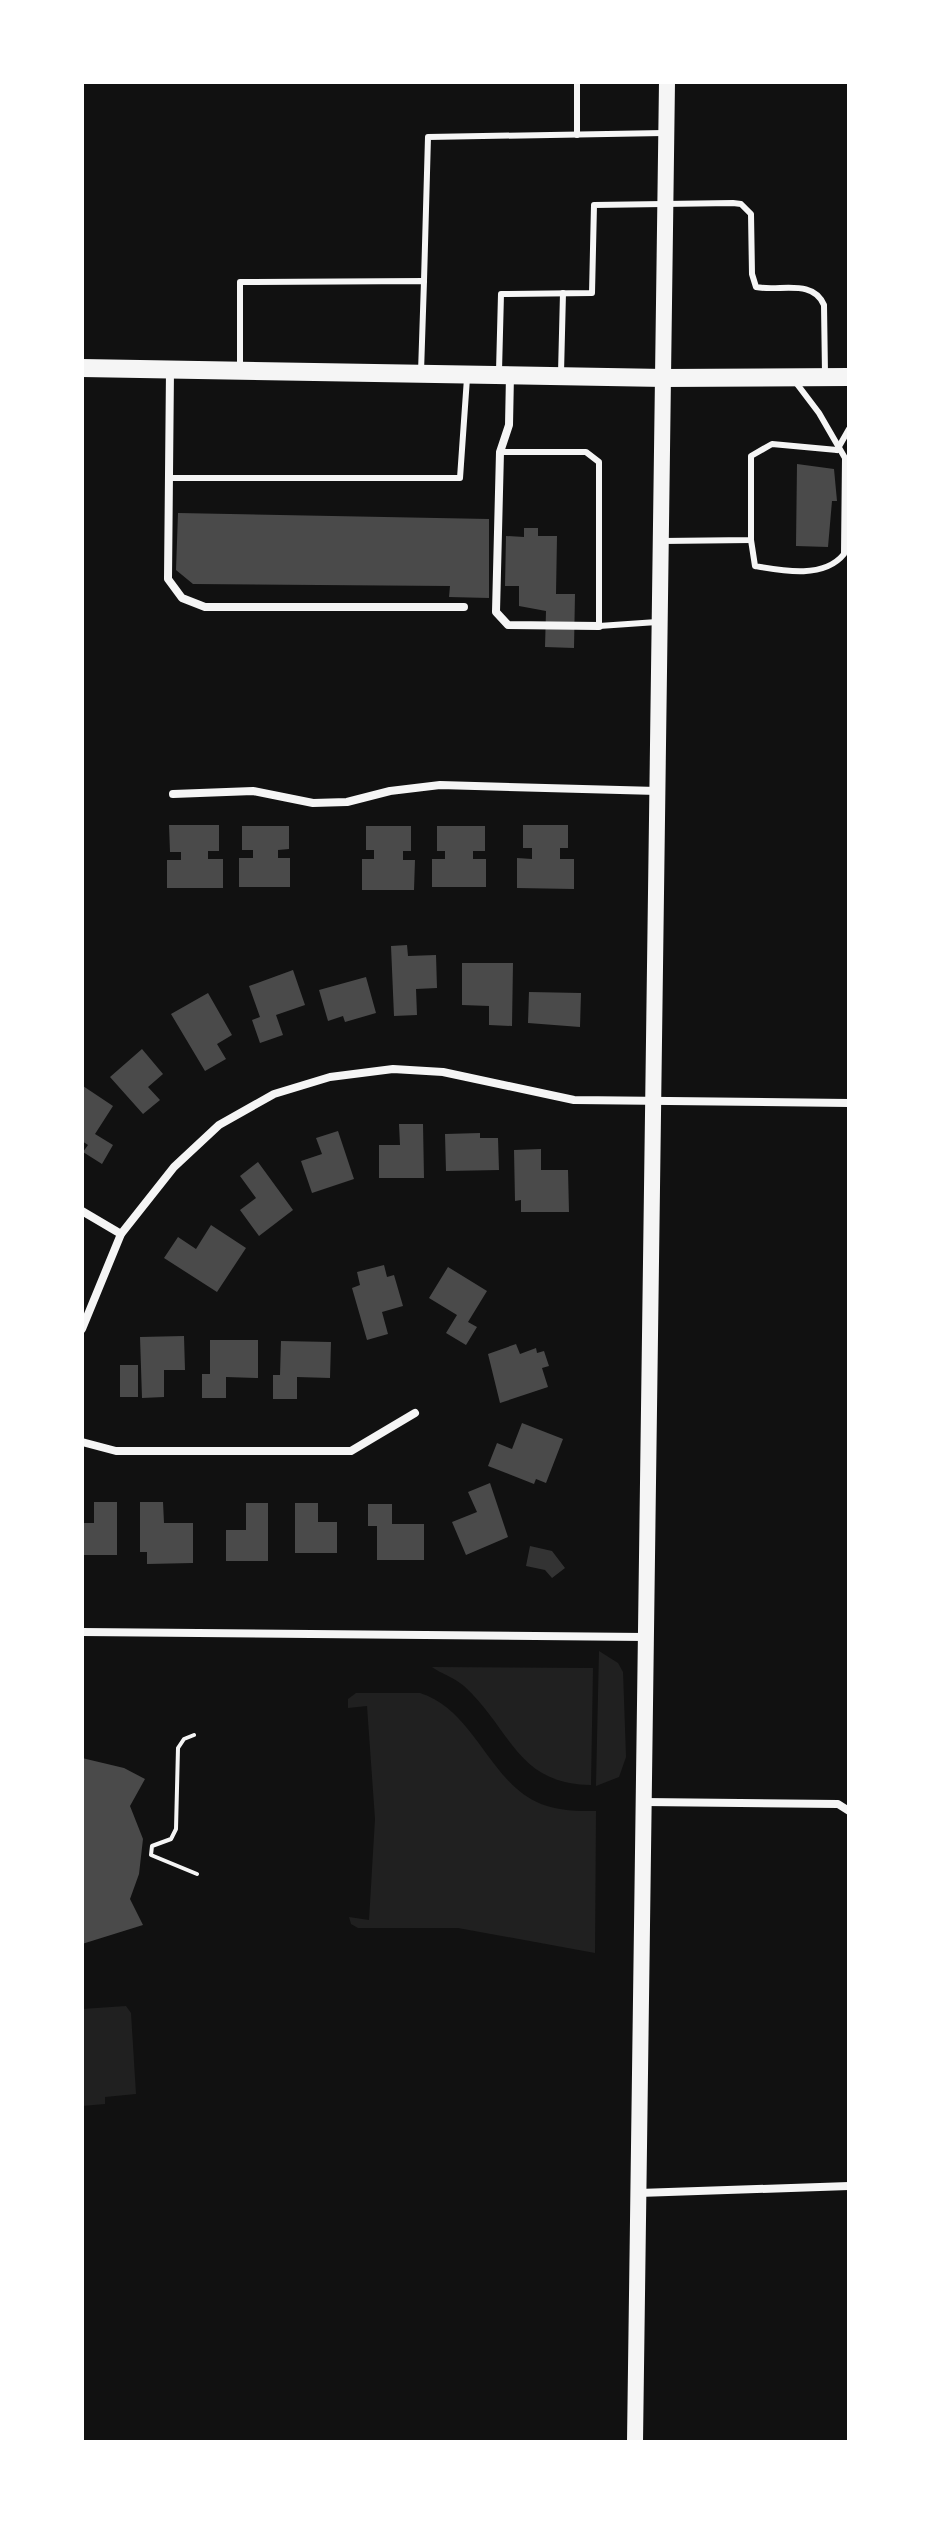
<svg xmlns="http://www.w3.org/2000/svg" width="931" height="2524" font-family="'Varela Round',sans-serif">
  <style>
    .green { fill: #202020 }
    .water { fill: #333 }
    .building { fill: #4a4a4a }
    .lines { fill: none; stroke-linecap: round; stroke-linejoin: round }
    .path { stroke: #f5f5f5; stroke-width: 4 }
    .service { stroke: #f5f5f5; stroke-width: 6 }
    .minor { stroke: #f5f5f5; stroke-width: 8 }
    .secondary { stroke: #f5f5f5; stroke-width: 16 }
    .primary { stroke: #f5f5f5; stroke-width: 18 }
  </style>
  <rect width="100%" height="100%" fill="#111"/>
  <!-- green -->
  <g class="green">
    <polygon points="599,1651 618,1663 623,1672 626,1757 619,1777 596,1786"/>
    <path d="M432,1667L593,1668L591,1785C516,1784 512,1730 464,1686C455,1678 440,1673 432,1667Z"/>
    <path d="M420,1693C475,1710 489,1783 541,1804C559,1811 578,1811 596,1811L595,1953L458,1928H358L351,1924L349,1917L369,1920L375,1819L367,1706L348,1708V1699L356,1693Z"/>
    <polygon points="126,2006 131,2013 136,2094 105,2097 105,2104 82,2106 82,2009"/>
  </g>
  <!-- water -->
  <polygon class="water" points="530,1546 552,1551 565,1568 552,1578 545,1570 526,1566"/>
  <!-- building -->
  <g class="building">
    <polygon points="797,464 834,469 837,501 832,501 828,547 796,546"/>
    <polygon points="178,513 489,519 489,598 449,597 450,586 193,584 176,570"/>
    <polygon points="524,528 538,528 538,536 557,536 556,594 575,594 574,648 545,647 546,611 519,606 519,586 505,586 506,536 524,537"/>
    <polygon points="169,825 219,825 219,851 208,851 208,859 223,859 223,888 167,888 167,860 181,860 181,852 170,852"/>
    <polygon points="523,825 568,825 568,848 560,848 560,859 574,859 574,889 517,888 517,858 532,859 532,848 523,848"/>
    <polygon points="242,826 289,826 289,849 278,850 278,858 290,858 290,887 239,887 239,858 253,858 253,850 242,850"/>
    <polygon points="366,826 411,826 411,851 403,851 403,860 415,860 414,890 362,890 362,859 374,859 374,850 366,850"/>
    <polygon points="437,826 485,826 485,851 473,851 473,859 486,859 486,887 432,887 432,859 445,859 445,851 437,851"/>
    <polygon points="407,945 408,956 436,955 437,988 416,989 417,1015 394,1016 391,946"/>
    <polygon points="462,963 513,963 512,1026 489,1025 489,1006 462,1005"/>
    <polygon points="293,970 305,1005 276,1015 283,1035 260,1043 252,1020 260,1017 249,986"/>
    <polygon points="366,977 376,1013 345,1022 343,1016 328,1021 319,990"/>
    <polygon points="529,992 581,993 580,1027 528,1023"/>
    <polygon points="208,993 232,1035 217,1044 226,1059 205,1071 171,1014"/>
    <polygon points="142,1049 163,1074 148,1087 160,1100 143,1114 110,1077"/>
    <polygon points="83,1086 113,1106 95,1134 113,1145 102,1164 83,1152 88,1145 82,1141"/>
    <polygon points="399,1124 423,1124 424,1178 379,1178 379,1145 400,1145"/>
    <polygon points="338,1131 354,1179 312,1193 301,1161 322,1154 316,1138"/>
    <polygon points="480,1133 480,1138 498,1138 499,1170 446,1171 445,1134"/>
    <polygon points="541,1149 541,1170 568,1170 569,1212 521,1212 521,1200 515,1201 514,1150"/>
    <polygon points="258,1162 293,1210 259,1236 240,1210 256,1198 240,1176"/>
    <polygon points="211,1225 246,1248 217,1292 164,1258 178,1237 196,1249"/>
    <polygon points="384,1265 387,1277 394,1275 403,1306 382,1312 388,1334 367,1340 352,1288 360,1285 357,1272"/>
    <polygon points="448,1267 487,1291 468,1322 477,1327 466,1345 446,1333 457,1315 429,1298"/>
    <polygon points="184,1336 185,1370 164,1370 164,1397 142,1398 140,1337"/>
    <polygon points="210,1340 258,1340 258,1378 226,1377 226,1398 202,1398 202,1374 210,1374"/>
    <polygon points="281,1341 331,1342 330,1378 297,1377 297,1399 273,1399 273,1375 280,1375"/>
    <polygon points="516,1344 520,1354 536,1348 537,1353 544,1351 549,1366 542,1368 548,1387 500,1403 488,1354"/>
    <rect x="120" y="1365" width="18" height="32"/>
    <polygon points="522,1423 563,1439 546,1483 536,1479 534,1484 488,1466 497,1443 512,1449"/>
    <polygon points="490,1483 508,1537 466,1555 452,1522 477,1512 468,1492"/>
    <polygon points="94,1502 117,1502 117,1555 82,1555 82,1523 94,1523"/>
    <polygon points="140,1502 163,1502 164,1523 193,1523 193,1563 147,1564 147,1552 140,1552"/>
    <polygon points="246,1503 268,1503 268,1561 226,1561 226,1530 246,1530"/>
    <polygon points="295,1503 318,1503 318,1522 337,1522 337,1553 295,1553"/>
    <polygon points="368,1504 392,1504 392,1524 424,1524 424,1560 377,1560 377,1526 368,1526"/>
    <polygon points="82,1758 124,1768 145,1779 130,1806 143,1839 139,1874 130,1899 143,1925 82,1944"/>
  </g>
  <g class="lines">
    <!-- path -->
    <polyline class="path" points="194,1735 184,1739 178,1748 176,1829 171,1839 152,1846 151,1855 197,1874"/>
    <!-- service -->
    <g class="service">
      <polyline points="577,82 577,135"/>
      <polyline points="424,281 428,137 664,133"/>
      <polyline points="240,367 240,282 424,281 421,372"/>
      <path d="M499,371L501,294L592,293L594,205L733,203L741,204L751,214L752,274L756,287C779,292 813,278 824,305L825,374"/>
      <polyline points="561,373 563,293"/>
      <polyline points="837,450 849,429"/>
      <polyline points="500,452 586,452 599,462 599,626 657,622"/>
      <polyline points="169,478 460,478 467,378"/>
      <path d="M751,540L755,566C783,571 824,579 844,554L845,458L819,413L794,380"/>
      <polyline points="662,541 751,540 751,456 772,444 837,450"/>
    </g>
    <!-- minor -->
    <g class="minor">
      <polyline points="170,370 168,579 182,598 205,607 464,607"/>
      <polyline points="510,375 509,425 500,452 496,612 508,625 599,626"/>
      <polyline points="173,794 253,791 313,803 347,802 390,791 440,785 657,791"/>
      <polyline points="82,1211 121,1234"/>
      <polyline points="82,1329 121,1234 174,1167 219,1125 274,1094 330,1077 393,1069 443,1072 574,1100 849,1103"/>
      <polyline points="82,1442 116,1451 351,1451 415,1413"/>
      <polyline points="82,1632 645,1637"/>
      <polyline points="644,1802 838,1804 849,1811"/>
      <polyline points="639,2193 849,2186"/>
    </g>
    <!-- secondary -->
    <polyline class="secondary" points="635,2442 667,82"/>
    <!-- primary -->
    <polyline class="primary" points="82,368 664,378 849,377"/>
  </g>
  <!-- border -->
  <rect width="931" height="2524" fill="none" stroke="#ffffff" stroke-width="168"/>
</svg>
